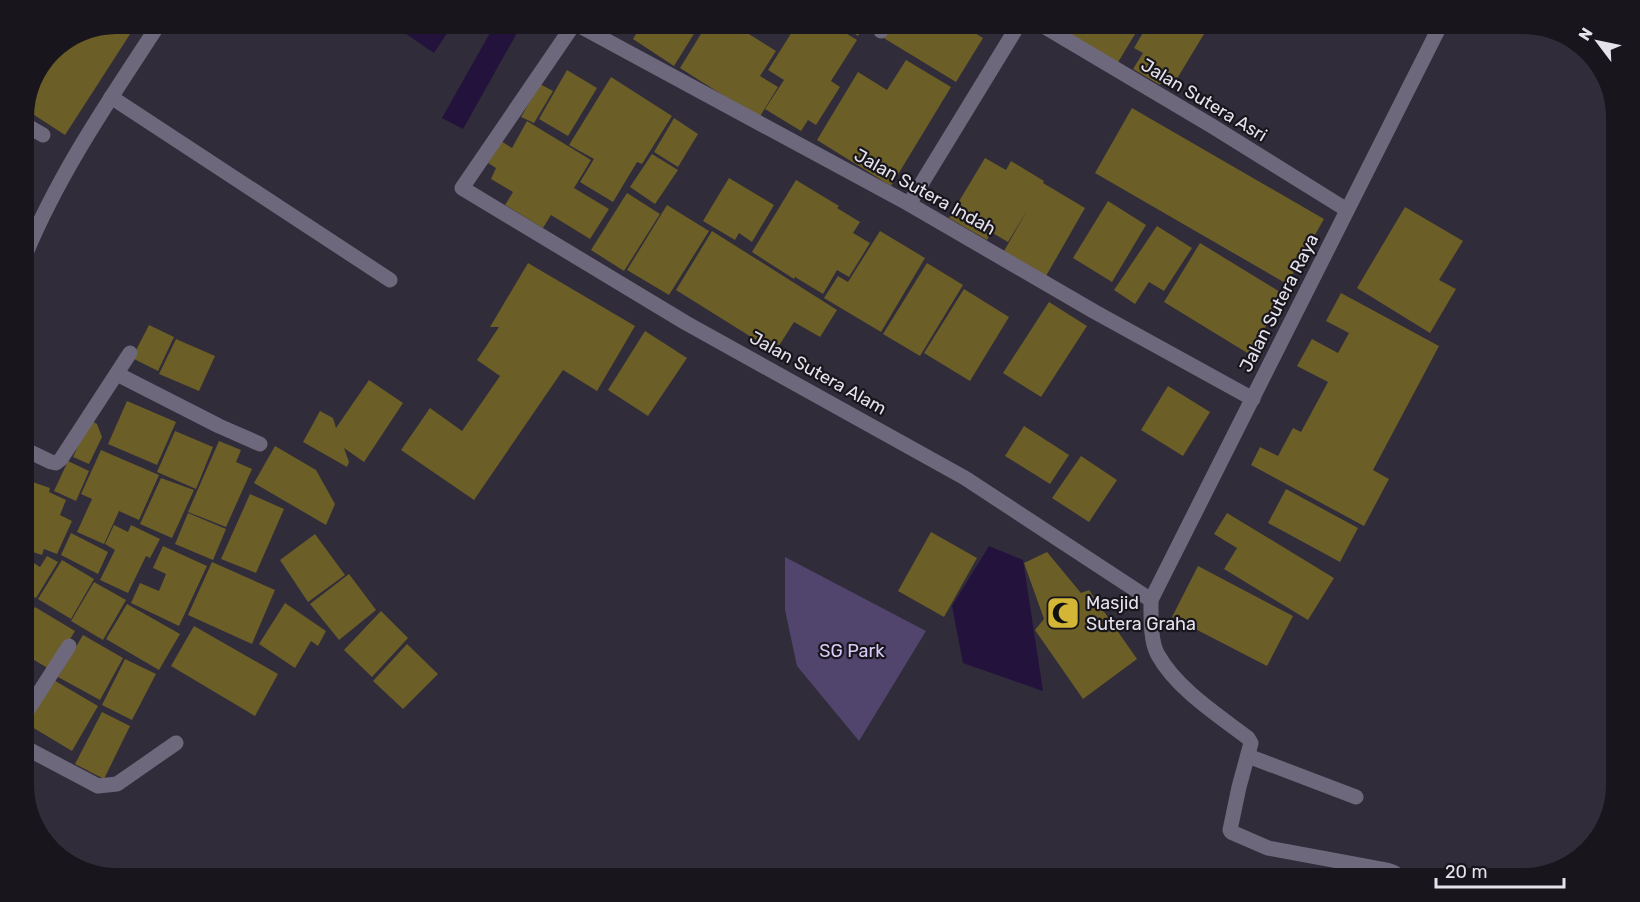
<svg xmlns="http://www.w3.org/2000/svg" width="1640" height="902" font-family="Rubik,sans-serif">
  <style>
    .green { fill: #51446d }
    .water { fill: #23123c }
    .building { fill: #6b5e26 }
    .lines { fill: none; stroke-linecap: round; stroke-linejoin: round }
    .minor { stroke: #6e687d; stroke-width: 15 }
    .labels { text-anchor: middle; stroke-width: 4.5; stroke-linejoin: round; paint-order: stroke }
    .street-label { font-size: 18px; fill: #e5e2ec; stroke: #18161c }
    .poi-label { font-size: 18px; fill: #e5e2ec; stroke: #18161c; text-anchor: start }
    .park-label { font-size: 18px; fill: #d9cbf9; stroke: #18161c }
  </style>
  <rect width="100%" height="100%" fill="#302c3a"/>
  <!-- green -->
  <polygon class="green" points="785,557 926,631 859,741 797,666 785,610"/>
  <!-- water -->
  <g class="water">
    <polygon points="398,24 453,24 434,53 396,27"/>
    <polygon points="495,24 522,24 463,129 442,118"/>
    <polygon points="989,546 1023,560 1043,691 963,663 952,606"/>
  </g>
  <!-- building -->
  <g class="building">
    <polygon points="118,24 128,24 134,28 65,135 25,109 52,51"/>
    <polygon points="642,24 700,24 674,66 633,39"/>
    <polygon points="707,24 733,24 776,51 760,76 778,87 759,118 680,68"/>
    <polygon points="797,24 831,24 857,40 831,81 840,87 816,125 808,120 801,131 765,109 784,80 768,70"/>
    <polygon points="840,24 865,24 858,36"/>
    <polygon points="890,24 960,24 983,38 956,82 882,37"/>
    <polygon points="968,24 986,24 982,32"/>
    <polygon points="1051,24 1141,24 1117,64"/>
    <polygon points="1148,24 1198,24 1207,29 1172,87 1162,80 1160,85 1133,69 1143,53 1134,48"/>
    <polygon points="906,60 951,87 891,186 817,140 858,72 887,90"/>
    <polygon points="567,70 597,88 568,136 539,119"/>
    <polygon points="611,77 672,116 642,164 637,162 613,202 580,182 594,159 569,145"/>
    <polygon points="540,84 553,91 534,123 521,117"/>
    <polygon points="1132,108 1324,219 1287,284 1095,173"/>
    <polygon points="674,118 698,134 678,167 654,152"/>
    <polygon points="527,121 591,160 574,188 609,209 590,239 551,215 543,228 505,205 513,192 491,179 496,168 488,163 501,141 512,148"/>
    <polygon points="652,154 678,170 655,204 630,187"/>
    <polygon points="985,158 1006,170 1011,161 1044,181 1043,183 1085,208 1046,276 1004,251 1028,209 1008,242 991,232 987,240 949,218"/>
    <polygon points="729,178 774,205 752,242 739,233 735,240 703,221"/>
    <polygon points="796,180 839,206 837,208 860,222 853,233 870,243 849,277 837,270 823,294 795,277 794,279 752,252"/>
    <polygon points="627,193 660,214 624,271 591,250"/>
    <polygon points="1108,201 1146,225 1112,282 1073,258"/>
    <polygon points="667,205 709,231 669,295 627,270"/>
    <polygon points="1405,207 1463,241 1439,280 1456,289 1430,333 1357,288"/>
    <polygon points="1157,226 1192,248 1164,291 1149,282 1135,304 1114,290"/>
    <polygon points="712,231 837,310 820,337 794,322 775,352 676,290"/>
    <polygon points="880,231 925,258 881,332 824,298 838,276 848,282"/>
    <polygon points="1200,243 1285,295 1249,354 1164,302"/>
    <polygon points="528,263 635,326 597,391 563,370 474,500 401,450 430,408 462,431 500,376 477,360 499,327 490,327"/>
    <polygon points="927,263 963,285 920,356 883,334"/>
    <polygon points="964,289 1009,317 970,381 924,353"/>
    <polygon points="1341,293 1439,346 1373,470 1389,479 1364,526 1251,465 1260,447 1278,456 1293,428 1301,432 1328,382 1297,366 1312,339 1338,353 1349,333 1326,321"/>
    <polygon points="1049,302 1087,326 1041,397 1003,373"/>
    <polygon points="149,325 174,337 158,371 132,358"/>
    <polygon points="645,331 687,358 648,416 608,390"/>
    <polygon points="176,339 215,356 199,391 159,374"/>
    <polygon points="369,380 403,403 364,462 344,448 349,462 347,467 303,442 320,411 333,418 336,428"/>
    <polygon points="1168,386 1210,412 1183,456 1141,430"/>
    <polygon points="127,401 176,422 157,465 108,444"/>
    <polygon points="90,420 97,424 102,437 89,464 73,457"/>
    <polygon points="1024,426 1069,455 1050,484 1005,456"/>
    <polygon points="175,431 213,447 196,489 157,472"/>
    <polygon points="219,441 241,450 236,462 252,469 226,527 188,512"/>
    <polygon points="275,446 316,470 335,504 326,525 254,483"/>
    <polygon points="101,450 159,475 139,520 119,511 104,544 77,532 92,499 81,494"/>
    <polygon points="1081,456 1117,480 1089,522 1052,498"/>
    <polygon points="68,461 89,471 76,501 54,491"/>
    <polygon points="161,478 194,490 172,538 140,524"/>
    <polygon points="24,479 50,488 49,492 66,500 60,515 72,521 57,554 44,549 42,555 24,549"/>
    <polygon points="1286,489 1358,528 1340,562 1268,523"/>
    <polygon points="250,494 284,509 256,573 221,559"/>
    <polygon points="188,513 226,529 213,560 175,544"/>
    <polygon points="1227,513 1334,578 1308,620 1224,569 1237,548 1214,534"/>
    <polygon points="114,525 128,532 131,525 160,539 150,558 146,556 128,593 100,580 115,550 105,544"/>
    <polygon points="931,532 977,558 944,617 898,591"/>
    <polygon points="71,533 108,552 98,574 61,555"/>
    <polygon points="315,534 345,575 308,602 280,560"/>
    <polygon points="163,546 207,566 179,626 131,603 140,583 159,591 166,574 153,568"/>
    <polygon points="1047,552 1081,593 1089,590 1137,659 1083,699 1035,630 1044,619 1024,563"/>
    <polygon points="47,556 58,562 36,598 24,592 24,566 29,560 40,567"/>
    <polygon points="62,560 94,579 71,619 38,599"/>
    <polygon points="212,562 275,590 252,644 188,615"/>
    <polygon points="1198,566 1293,616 1267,666 1172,617"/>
    <polygon points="349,574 376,610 339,640 310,604"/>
    <polygon points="94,582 126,600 103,640 71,621"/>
    <polygon points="24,600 31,603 24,616"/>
    <polygon points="285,603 326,631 318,646 311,641 295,668 259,644"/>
    <polygon points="127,604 180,634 159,670 106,639"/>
    <polygon points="35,607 75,631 51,670 24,654 24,625"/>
    <polygon points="381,611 408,638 372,677 344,650"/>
    <polygon points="194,626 278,674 255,716 171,666"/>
    <polygon points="83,635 123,658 100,700 58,677"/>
    <polygon points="407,644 438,674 403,709 373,681"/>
    <polygon points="125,659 156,674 132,720 102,705"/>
    <polygon points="52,679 98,706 72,751 27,724"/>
    <polygon points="24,681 33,685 24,704"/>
    <polygon points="102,712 130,726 104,779 75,764"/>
  </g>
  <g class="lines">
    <!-- minor -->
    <g class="minor">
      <polyline points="574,24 462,188 686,323 965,478 1151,600"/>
      <polyline points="576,24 909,204 1095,312 1253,399"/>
      <polyline points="1040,24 1212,126 1347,210"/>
      <polyline points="881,31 885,24"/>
      <polyline points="111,97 390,280"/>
      <polyline points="24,124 43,135"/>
      <polyline points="909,204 1019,24"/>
      <path d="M24,258C58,174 110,99 159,24"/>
      <polyline points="117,374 219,426 260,444"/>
      <polyline points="24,449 51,462 56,463 61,459 130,353"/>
      <polyline points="24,716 69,646"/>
      <polyline points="24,747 98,786 117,784 176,743"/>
      <polyline points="1248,756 1356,797"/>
      <path d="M1402,878L1393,872L1387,870L1268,848L1231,832L1230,830L1239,787L1251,743L1248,738C1218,715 1177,689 1158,655C1150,641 1151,616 1151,600L1441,24"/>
    </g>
  </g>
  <!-- icons -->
  <defs>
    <symbol id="mosque-square" viewBox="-11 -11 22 22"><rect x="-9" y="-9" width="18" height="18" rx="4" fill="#d3b635" stroke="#18161c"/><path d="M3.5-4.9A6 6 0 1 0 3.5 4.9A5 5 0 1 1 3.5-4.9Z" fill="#111"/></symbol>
  </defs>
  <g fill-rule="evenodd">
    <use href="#mosque-square" x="1044" y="594" width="38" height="38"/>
  </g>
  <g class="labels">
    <!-- street labels -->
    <g class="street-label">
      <text transform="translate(1204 100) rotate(31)" y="6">Jalan Sutera Asri</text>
      <text transform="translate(925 192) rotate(29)" y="6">Jalan Sutera Indah</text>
      <text transform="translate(1279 303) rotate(-63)" y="6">Jalan Sutera Raya</text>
      <text transform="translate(818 373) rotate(29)" y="6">Jalan Sutera Alam</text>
    </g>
    <!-- poi labels -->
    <g class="poi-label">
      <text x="1086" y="609">Masjid<tspan x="1086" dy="21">Sutera Graha</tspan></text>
    </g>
    <!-- park labels -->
    <g class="park-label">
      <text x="852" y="657">SG Park</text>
    </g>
  </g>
  <!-- crop -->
  <path d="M0 0H1640V902H0ZM117 34H1523A83 83 0 0 1 1606 117V785A83 83 0 0 1 1523 868H117A83 83 0 0 1 34 785V117A83 83 0 0 1 117 34Z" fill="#18161c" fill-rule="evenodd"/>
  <!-- north arrow -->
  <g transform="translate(1598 42) rotate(302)" stroke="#18161c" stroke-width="4.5" paint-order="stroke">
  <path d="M0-4.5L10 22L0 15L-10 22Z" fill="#e5e2ec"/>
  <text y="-9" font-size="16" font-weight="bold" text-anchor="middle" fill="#e5e2ec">N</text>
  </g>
  <!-- scale -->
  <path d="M1436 878v9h128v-9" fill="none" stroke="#e5e2ec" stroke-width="3"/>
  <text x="1445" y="878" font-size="18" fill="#e5e2ec" stroke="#18161c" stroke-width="4.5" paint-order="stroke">20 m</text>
</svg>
